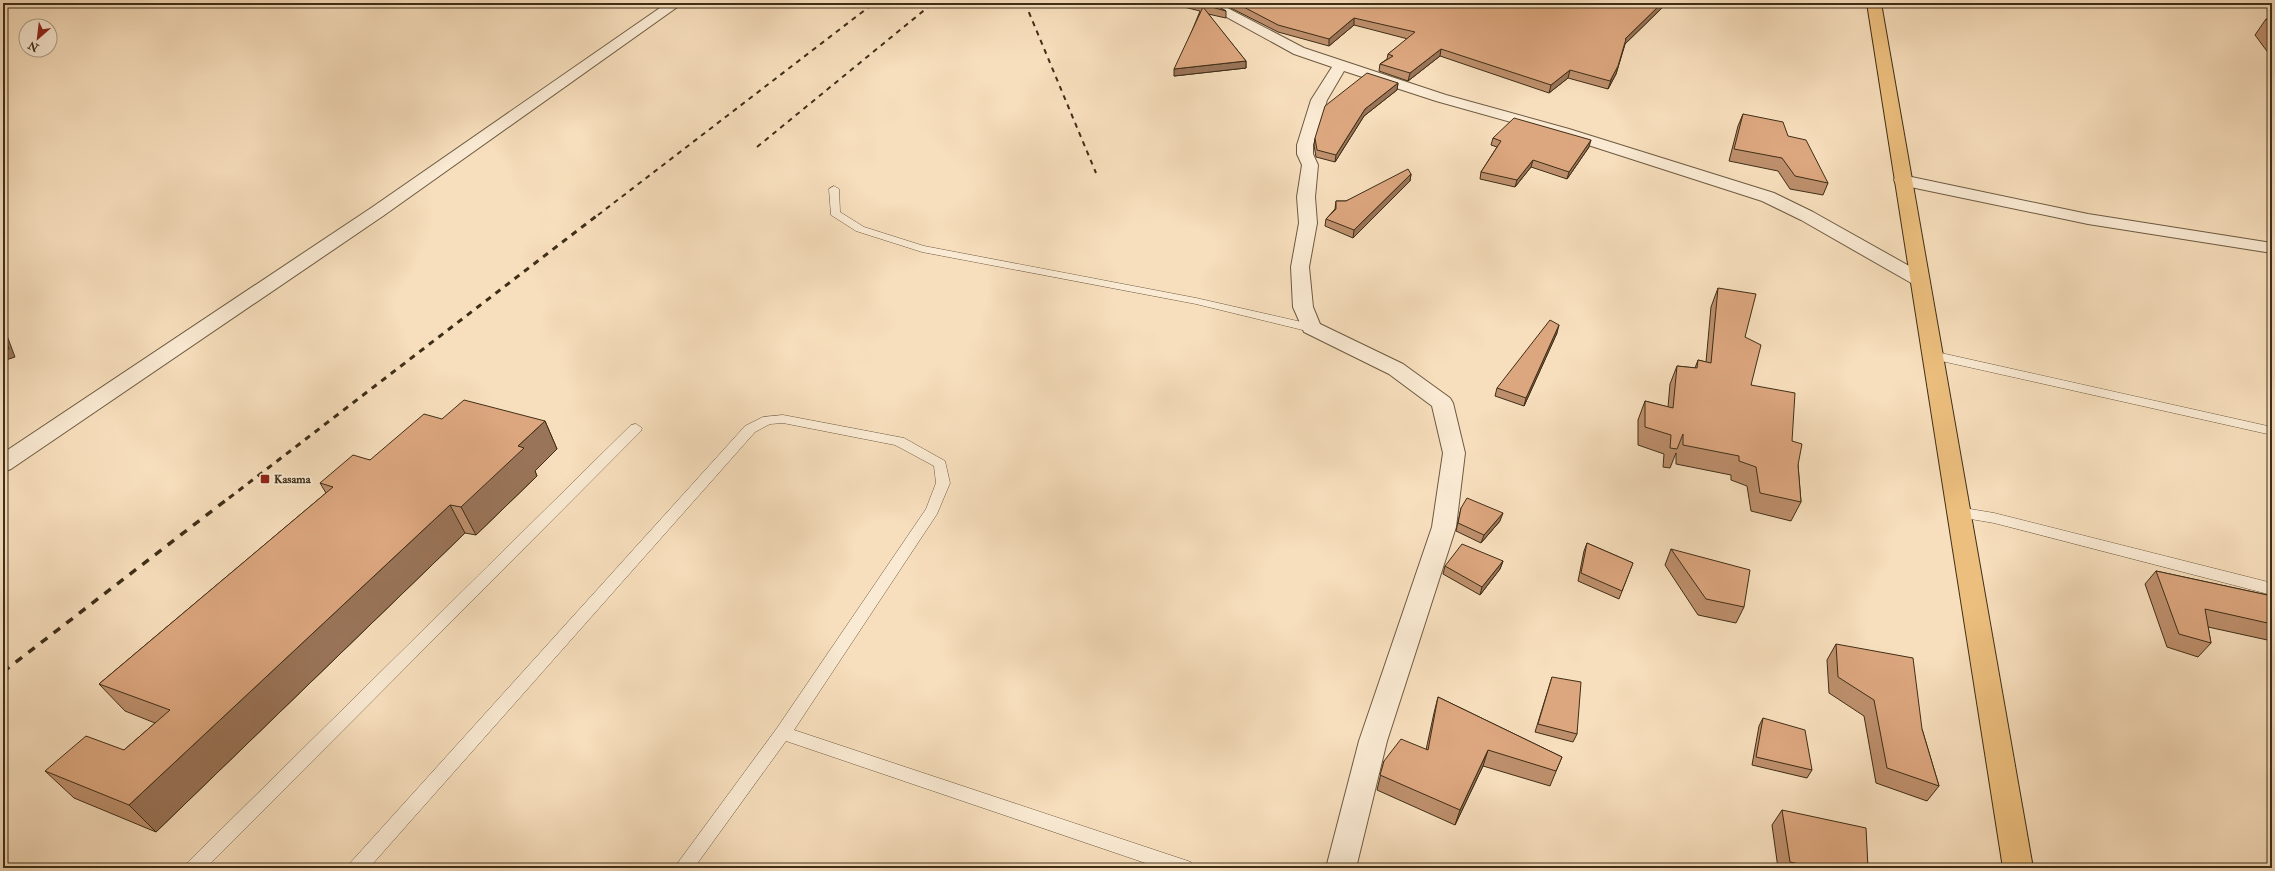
<svg xmlns="http://www.w3.org/2000/svg" width="2275" height="871" font-family="'IM FELL Double Pica',serif">
  <style>
    .lines { fill: none; stroke-linecap: round; stroke-linejoin: round }
    .lane-casing { stroke: #6d5a40; stroke-width: 1 }
    .street-casing { stroke: #6d5a40; stroke-width: 2 }
    .primary-casing { stroke: #3f2e17; stroke-width: 2 }
    .lane { fill: #faead3; fill-rule: evenodd }
    .street { fill: #faead3; fill-rule: evenodd }
    .primary { fill: #ecbf7e; fill-rule: evenodd }
    .rail-far2 { stroke: #3f2e17; stroke-width: 2; stroke-dasharray: 5 5; stroke-linecap: butt }
    .rail-far1 { stroke: #3f2e17; stroke-width: 3; stroke-dasharray: 6 6; stroke-linecap: butt }
    .rail { stroke: #3f2e17; stroke-width: 3.5; stroke-dasharray: 8 8; stroke-linecap: butt }
    .wall { fill: #bd8f6c; stroke: #3f2e17 }
    .shaded-wall { fill: #9a7458; stroke: #3f2e17 }
    .building { fill: #dca67e; stroke: #3f2e17 }
    .poi-dot { fill: #8f2418; stroke: #faead3; stroke-width: 1.5 }
    .labels { text-anchor: middle; stroke-width: 4; stroke-linejoin: round; paint-order: stroke }
    .poi-label { font-size: 12px; font-weight: bold; fill: #3f2e17; stroke: #faead3; text-anchor: start }
  </style>
  <rect width="100%" height="100%" fill="#f7debc"/>
  <filter id="stains"><feTurbulence type="fractalNoise" baseFrequency=".005" numOctaves="4"/><feColorMatrix values="0 0 0 0 .2 0 0 0 0 .09 0 0 0 0 .02 0 0 0 .5 -.17"/></filter>
  <radialGradient id="worn" r=".72"><stop offset=".6" stop-color="#630" stop-opacity="0"/><stop offset="1" stop-color="#630" stop-opacity=".3"/></radialGradient>
  <g class="lines">
    <defs>
      <g id="lane">
        <polygon points="834,186 839,189 840,212 864,227 924,246 1196,298 1315,325 1317,328 1311,332 1196,304 922,252 856,231 831,215 829,189"/>
        <polygon points="1932,351 2272,427 2272,435 1928,358 1926,355"/>
        <polygon points="783,415 904,438 945,461 950,483 937,514 794,730 1185,860 1191,862 1194,868 1160,868 786,741 694,868 674,868 777,728 926,509 936,483 934,466 895,445 783,423 770,424 755,432 369,868 348,868 351,862 745,426 763,417"/>
        <polygon points="636,424 642,428 641,431 206,868 185,868 188,862 631,425"/>
        <polygon points="1958,507 1994,513 2272,583 2272,595 1994,523 1953,516 1951,512 1953,508"/>
      </g>
      <g id="street">
        <polygon points="667,3 683,3 383,216 11,469 3,472 3,453 371,208"/>
        <polygon points="1201,3 1218,3 1304,48 1446,95 1569,129 1774,193 1813,212 1927,276 1929,280 1927,284 1920,286 1913,284 1801,220 1762,201 1557,135 1436,101 1344,71 1327,100 1313,145 1313,154 1318,165 1315,197 1317,223 1309,267 1313,307 1320,324 1403,364 1450,398 1453,403 1465,453 1456,527 1387,741 1356,868 1326,868 1359,741 1432,527 1443,453 1432,406 1389,374 1304,332 1293,307 1291,267 1299,223 1297,197 1302,165 1297,154 1297,145 1311,100 1332,67 1294,54"/>
        <polygon points="1902,175 2088,214 2272,243 2272,253 2088,224 1896,184 1894,180 1896,176"/>
      </g>
      <polygon id="primary" points="1867,3 1881,3 2033,868 2003,868"/>
    </defs>
    <!-- lane casing -->
    <use href="#lane" class="lane-casing"/>
    <!-- street casing -->
    <use href="#street" class="street-casing"/>
    <!-- primary casing -->
    <use href="#primary" class="primary-casing"/>
    <!-- lane -->
    <use href="#lane" class="lane"/>
    <!-- street -->
    <use href="#street" class="street"/>
    <!-- primary -->
    <use href="#primary" class="primary"/>
    <!-- rail-far2 -->
    <g class="rail-far2">
      <polyline points="1025,3 1096,173"/>
      <polyline points="757,147 933,3"/>
      <polyline points="598,215 874,3"/>
    </g>
    <!-- rail-far1 -->
    <polyline class="rail-far1" points="229,498 599,214"/>
    <!-- rail -->
    <polyline class="rail" points="3,672 230,497"/>
  </g>
  <!-- wall -->
  <g class="wall">
    <polygon points="1180,3 1212,3 1226,11 1226,18 1208,14 1246,61 1246,68 1174,76 1200,11 1180,6"/>
    <polygon points="1221,3 1568,3 1579,6 1581,3 1667,3 1625,44 1616,74 1608,89 1568,78 1549,93 1440,56 1408,81 1379,71 1380,64 1387,59 1388,54 1408,39 1354,25 1329,46 1278,32"/>
    <polygon points="2266,19 2272,20 2272,58 2255,35"/>
    <polygon points="1398,83 1397,90 1364,116 1335,162 1316,157 1314,145 1315,138"/>
    <polygon points="1743,114 1788,136 1828,183 1823,195 1790,189 1778,171 1729,161 1738,126"/>
    <polygon points="1493,138 1589,147 1567,179 1531,167 1515,187 1480,179 1481,172 1497,147 1491,145"/>
    <polygon points="1411,174 1410,181 1353,238 1325,226 1326,219 1335,209 1336,201 1346,201"/>
    <polygon points="1718,288 1745,337 1751,385 1792,441 1798,465 1801,502 1791,521 1751,511 1747,486 1731,480 1731,475 1676,464 1676,453 1670,468 1663,467 1664,454 1638,445 1638,420 1645,401 1668,407 1670,384 1677,366 1695,368 1698,360 1706,362 1711,307"/>
    <polygon points="1557,333 1524,406 1495,396 1497,388"/>
    <polygon points="545,421 557,449 535,471 537,476 476,535 465,533 156,832 74,798 45,771 124,750 155,723 125,711 99,684 326,493 320,483 370,460"/>
    <polygon points="1461,508 1500,521 1481,543 1456,531"/>
    <polygon points="1587,543 1633,563 1619,599 1578,581 1584,551"/>
    <polygon points="1671,549 1744,607 1736,623 1698,615 1665,565"/>
    <polygon points="1503,561 1500,569 1480,595 1443,574 1445,566"/>
    <polygon points="2156,571 2272,596 2272,641 2208,627 2211,643 2198,657 2167,647 2145,584"/>
    <polygon points="1836,644 1922,729 1939,786 1927,801 1876,783 1864,716 1829,693 1827,660"/>
    <polygon points="1552,677 1577,734 1573,742 1535,732"/>
    <polygon points="1438,697 1562,757 1550,786 1483,766 1455,825 1377,790 1384,761 1426,750 1434,713"/>
    <polygon points="1763,718 1812,770 1807,778 1752,765 1759,726"/>
    <polygon points="1782,810 1868,868 1778,868 1772,825"/>
  </g>
  <!-- shaded-wall -->
  <g class="shaded-wall">
    <polygon points="1662,3 1667,3 1625,44 1616,74 1608,89 1625,39"/>
    <polygon points="1354,18 1354,25 1329,46 1329,39"/>
    <polygon points="1441,49 1440,56 1408,81 1410,73"/>
    <polygon points="1246,61 1246,68 1174,76 1174,69"/>
    <polygon points="1570,70 1568,78 1549,93 1551,85"/>
    <polygon points="1398,83 1397,90 1364,116 1335,162 1336,155 1365,109"/>
    <polygon points="1591,140 1589,147 1567,179 1569,172"/>
    <polygon points="1533,160 1531,167 1515,187 1517,180"/>
    <polygon points="1411,174 1410,181 1353,238 1354,230"/>
    <polygon points="3,325 15,357 3,361"/>
    <polygon points="1559,325 1557,333 1524,406 1526,398"/>
    <polygon points="545,421 557,449 535,471 537,476 476,535 461,507 518,446"/>
    <polygon points="450,505 465,533 156,832 129,805"/>
    <polygon points="1503,513 1500,521 1481,543 1484,535"/>
    <polygon points="1503,561 1500,569 1480,595 1482,587"/>
    <polygon points="1488,750 1483,766 1455,825 1460,810"/>
  </g>
  <!-- building -->
  <g class="building">
    <polygon points="1197,3 1212,3 1226,11"/>
    <polygon points="1236,3 1568,3 1579,6 1581,3 1662,3 1625,39 1626,39 1618,66 1610,81 1570,70 1551,85 1441,49 1410,73 1380,64 1393,56 1388,54 1415,32 1354,18 1329,39 1278,25"/>
    <polygon points="1203,7 1246,61 1174,69"/>
    <polygon points="2266,19 2272,20 2272,27"/>
    <polygon points="1367,73 1398,83 1365,109 1336,155 1317,150 1315,138 1325,106"/>
    <polygon points="1743,114 1783,122 1788,136 1806,140 1828,183 1795,176 1782,158 1734,149"/>
    <polygon points="1514,118 1591,140 1569,172 1533,160 1517,180 1481,172 1501,141 1493,138"/>
    <polygon points="1408,169 1411,174 1354,230 1326,219 1336,209 1336,201 1346,201"/>
    <polygon points="1718,288 1756,294 1745,337 1761,345 1751,385 1795,393 1792,441 1802,444 1798,465 1801,502 1760,493 1756,467 1739,461 1739,456 1683,445 1683,434 1677,449 1670,448 1671,435 1645,427 1645,401 1673,408 1677,366 1697,368 1698,360 1711,363"/>
    <polygon points="1550,320 1559,325 1526,398 1497,388"/>
    <polygon points="3,333 9,349 3,351"/>
    <polygon points="464,400 545,421 518,446 524,448 461,507 450,505 129,805 45,771 86,736 124,750 170,710 99,684 333,487 320,483 353,455 370,460 424,414 442,419"/>
    <polygon points="1467,498 1503,513 1484,535 1458,523 1461,508"/>
    <polygon points="1587,543 1633,563 1622,591 1581,573"/>
    <polygon points="1462,544 1503,561 1482,587 1445,566"/>
    <polygon points="1671,549 1750,570 1744,607 1706,599"/>
    <polygon points="2156,571 2272,596 2272,624 2205,609 2211,643 2179,634"/>
    <polygon points="1836,644 1913,658 1922,729 1939,786 1887,768 1874,700 1838,677"/>
    <polygon points="1552,677 1581,682 1577,734 1538,724"/>
    <polygon points="1438,697 1562,757 1556,771 1488,750 1460,810 1380,775 1384,761 1401,739 1428,750"/>
    <polygon points="1763,718 1805,730 1812,770 1756,757"/>
    <polygon points="1782,810 1866,828 1868,868 1817,868 1790,862"/>
  </g>
  <!-- markers -->
  <rect class="poi-dot" x="260" y="474" width="10" height="10" rx="2"/>
  <g class="labels">
    <!-- poi labels -->
    <g class="poi-label">
      <text x="274" y="483">Kasama</text>
    </g>
  </g>
  <!-- margin -->
  <rect width="2275" height="871" fill="none" stroke="#f7debc" stroke-width="16"/>
  <rect x="4" y="4" width="2267" height="863" fill="none" stroke="#3f2e17" stroke-width="2"/>
  <rect x="8" y="8" width="2259" height="855" fill="none" stroke="#3f2e17"/>
  <!-- north arrow -->
  <g transform="translate(38 38) rotate(208)"><circle r="19" fill="#faead3" stroke="#af9f88"/>
  <path d="M0-3L7 15L0 10L-7 15Z" fill="#8f2418"/>
  <text y="-6" font-size="11" font-weight="bold" text-anchor="middle" fill="#3f2e17">N</text>
  </g>
  <rect width="100%" height="100%" filter="url(#stains)"/>
  <rect width="100%" height="100%" fill="url(#worn)"/>
</svg>
